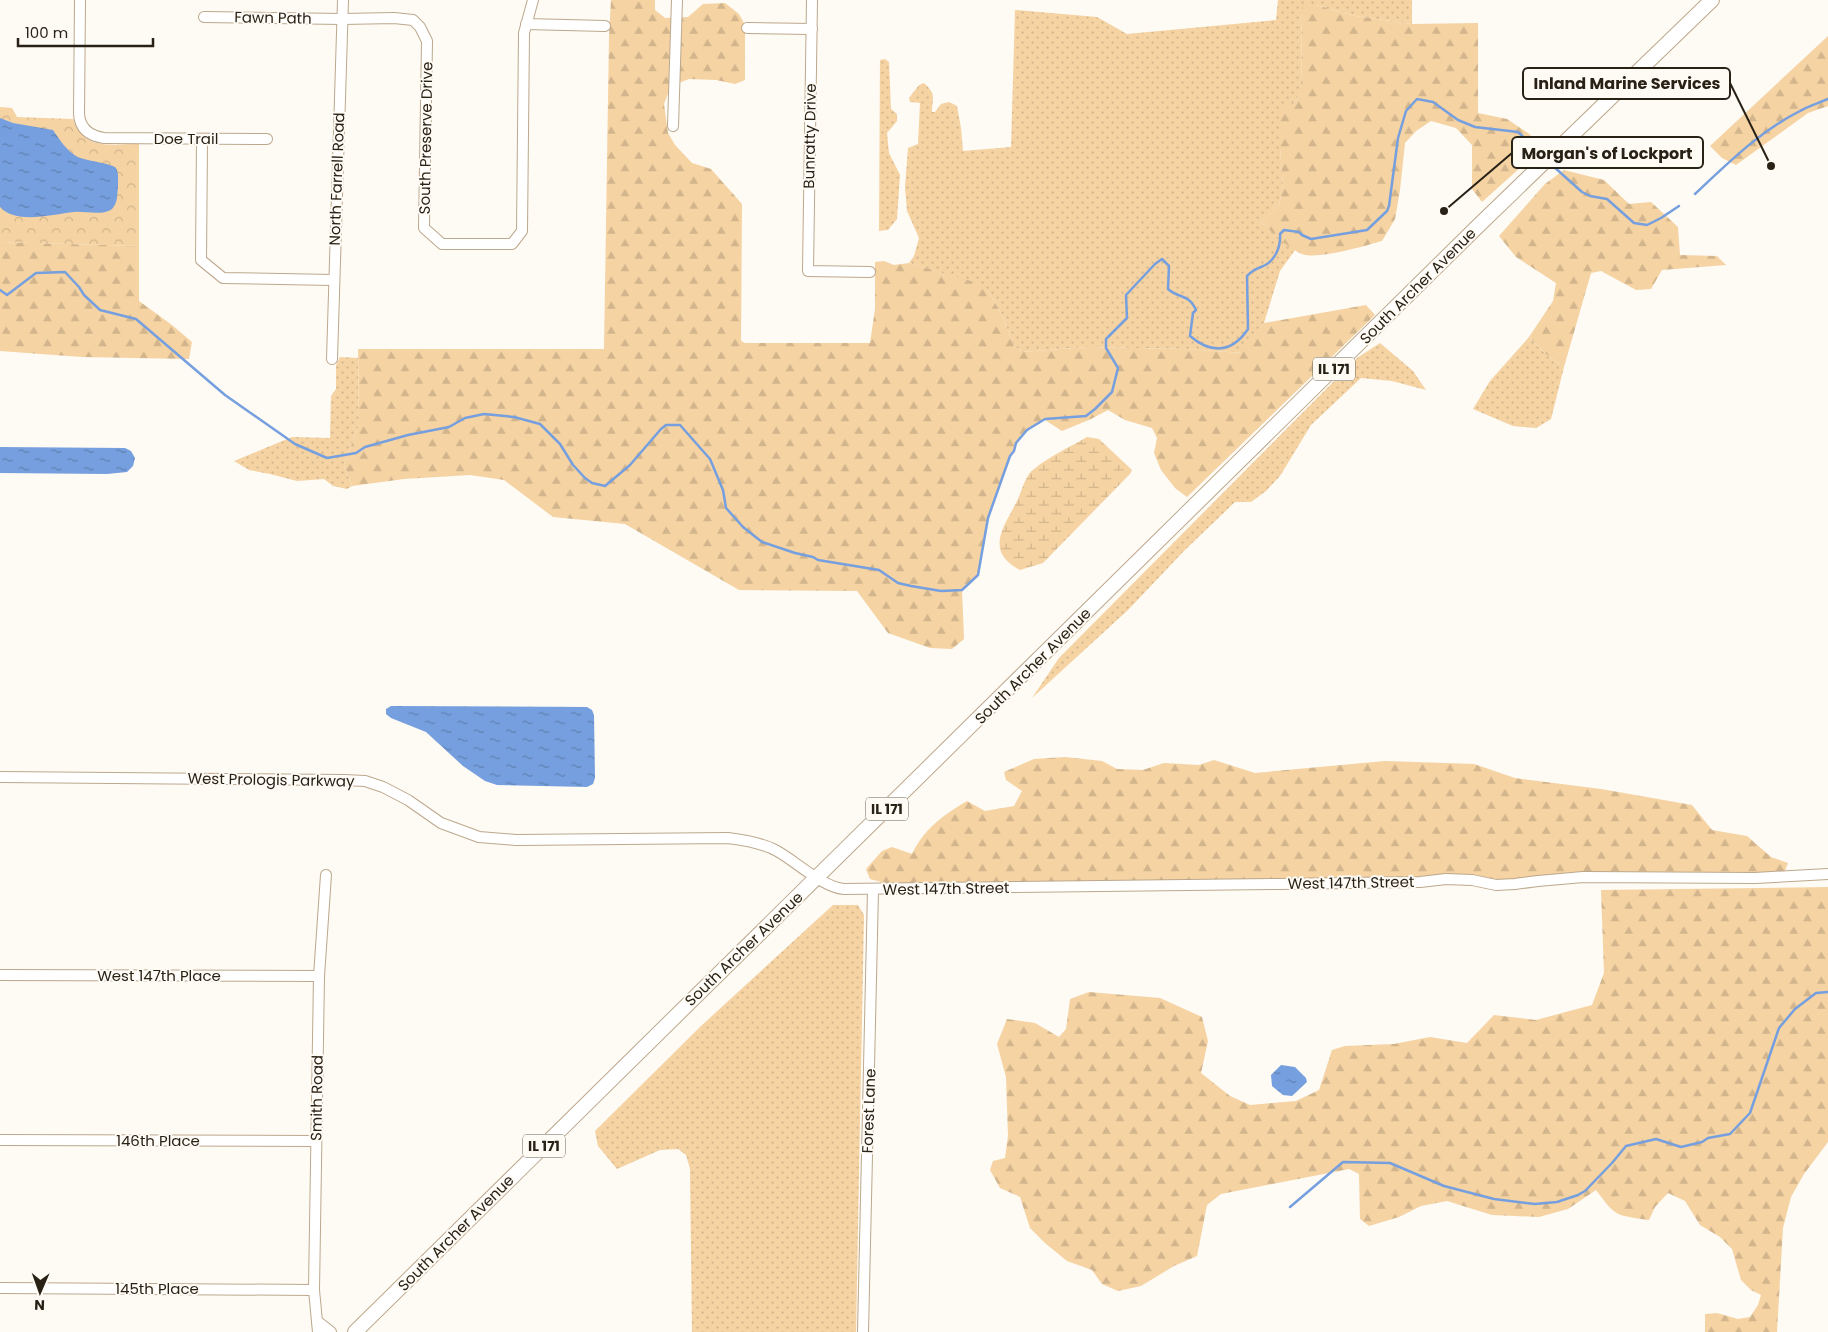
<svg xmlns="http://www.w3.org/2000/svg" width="1828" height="1332" font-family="Poppins,sans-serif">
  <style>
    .grass { fill: url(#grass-dots) }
    .forest { fill: url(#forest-firs) }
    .wetland { fill: url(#wetland-marsh) }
    .park { fill: url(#park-crowns) }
    .water { fill: url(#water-ripples) }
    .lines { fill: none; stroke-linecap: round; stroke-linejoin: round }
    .stream { stroke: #759fde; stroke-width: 2.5 }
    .minor-casing { stroke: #bca88d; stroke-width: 12 }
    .major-casing { stroke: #bca88d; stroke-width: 16 }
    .minor { stroke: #fff; stroke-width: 10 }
    .major { stroke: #fff; stroke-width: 14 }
    .labels { text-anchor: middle; stroke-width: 4; stroke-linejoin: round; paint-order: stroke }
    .shield { fill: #fefaf4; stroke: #686259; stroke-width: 1 }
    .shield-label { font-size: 14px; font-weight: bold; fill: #282116 }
    .street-label { font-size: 15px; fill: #282116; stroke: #fefaf4 }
    .leader { fill: none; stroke: #282116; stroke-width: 2 }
    .callout-dot { fill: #282116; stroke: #fefaf4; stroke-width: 2 }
    .callout { fill: #fefaf4; stroke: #282116; stroke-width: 2 }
    .callout-label { font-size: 16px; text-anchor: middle; font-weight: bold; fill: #282116 }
  </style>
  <defs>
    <pattern id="grass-dots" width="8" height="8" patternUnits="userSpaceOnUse" patternTransform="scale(1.25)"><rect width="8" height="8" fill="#f5d3a3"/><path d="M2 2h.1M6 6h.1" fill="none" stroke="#d2b58c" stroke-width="1.8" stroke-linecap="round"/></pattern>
    <pattern id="forest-firs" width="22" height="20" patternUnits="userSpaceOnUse" patternTransform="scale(1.25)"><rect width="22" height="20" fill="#f5d3a3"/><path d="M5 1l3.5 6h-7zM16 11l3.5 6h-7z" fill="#d2b58c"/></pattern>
    <pattern id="wetland-marsh" width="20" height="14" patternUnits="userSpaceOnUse" patternTransform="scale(1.25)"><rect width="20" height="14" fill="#f5d3a3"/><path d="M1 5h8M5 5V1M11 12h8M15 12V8" fill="none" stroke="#d2b58c"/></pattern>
    <pattern id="park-crowns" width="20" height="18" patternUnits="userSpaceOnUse" patternTransform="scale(1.25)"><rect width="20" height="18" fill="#f5d3a3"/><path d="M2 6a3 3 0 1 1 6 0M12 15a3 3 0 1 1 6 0" fill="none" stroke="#d2b58c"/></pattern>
    <pattern id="water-ripples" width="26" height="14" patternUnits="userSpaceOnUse" patternTransform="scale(1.25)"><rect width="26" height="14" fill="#759fde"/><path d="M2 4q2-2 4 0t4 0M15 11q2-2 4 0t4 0" fill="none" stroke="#6081b3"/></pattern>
  </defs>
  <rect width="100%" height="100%" fill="#fefaf4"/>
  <!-- grass -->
  <g class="grass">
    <path d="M1278,0H1412V24L1356,16L1316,5H1302L1301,92L1293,105L1280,148L1283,185L1279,205L1261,223L1295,250L1280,271L1264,323L1242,353L1187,349L1087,347L1022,352L1014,346L1003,318L991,295L981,285L909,263L914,256L919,238L907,211L905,187L908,148L918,144L920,103L910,102L909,98L919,85L924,83C937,95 932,97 932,112H935L941,104L949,102L957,106L961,128L963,151L1011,147L1015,10L1097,17L1127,34L1276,20Z"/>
    <polygon points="885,59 889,62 891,109 897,114 897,121 887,133 889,153 900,175 897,219 888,230 879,231 880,60"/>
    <polygon points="1529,337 1547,355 1564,367 1551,419 1536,428 1513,426 1473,409 1490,381"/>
    <polygon points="1380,343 1413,371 1426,390 1392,381 1361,378 1311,425 1280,476 1266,491 1251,502 1235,502 1184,551 1128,610 1032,698 1059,658 1357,358"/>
    <polygon points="340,357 358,358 359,425 344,465 352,486 347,489 333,486 324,479 297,481 270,474 249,470 234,461 292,437 330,438 331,396 336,389 336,365"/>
    <polygon points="833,905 858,905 864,915 856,1332 692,1332 690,1169 686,1155 678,1149 660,1150 617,1169 598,1146 595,1131 701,1026"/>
  </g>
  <!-- forest -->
  <g class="forest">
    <path d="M611,0H655V10L665,18L688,17L703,4L725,3L739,14L745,25V80L735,84L716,80L689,79L671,86L664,104L668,133L675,145L692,163L711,169L742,204L741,341L745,343H870L875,309V262L884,261L894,265L909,263L981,284L991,295L1003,318L1014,346L1022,352L1087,347L1187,349L1241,353L1264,323L1366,305L1375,315L1187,497L1175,488L1161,470L1154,453L1157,438L1152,428L1125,420L1108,410L1091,419L1062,431L1045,420C1035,426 1025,431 1018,441C1014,446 1014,451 1010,456L988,518L978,575L962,590L964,639L952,649L930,648L888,633L857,591L739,590L625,524L553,517L504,480L470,475L404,479L352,486L344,465L359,425L358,349H604L609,37Z"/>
    <path d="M1302,5H1316L1356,16L1412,24L1478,23V113L1507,119L1528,133L1540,144L1532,157L1482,202L1472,189V145L1456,128L1431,121L1416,131L1405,143L1400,190L1395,219L1382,241C1365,246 1316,260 1302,254C1289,249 1273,232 1261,223L1279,205L1283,185L1280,148V107L1293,105L1301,92Z"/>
    <polygon points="1828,36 1828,106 1808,113 1736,165 1722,158 1710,146"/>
    <polygon points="1564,170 1604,180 1629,204 1651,202 1678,227 1680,255 1717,256 1726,265 1662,270 1651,289 1636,290 1601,271 1591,273 1564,367 1547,355 1529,337 1553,301 1556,283 1516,257 1499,236 1545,184"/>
    <polygon points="0,242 139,246 139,301 172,325 192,342 189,359 82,357 0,351"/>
    <path d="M1065,757L1102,761L1117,769L1143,770L1164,763L1199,765L1214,760L1255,773L1385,761L1474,764L1515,778L1601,789L1692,805L1712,830L1747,836L1771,857L1788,863L1784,873L1538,881L892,885L870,879L866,869L882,851L892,847L912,854C925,828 942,816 967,801L985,811L1014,806L1022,791L1006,780L1004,772L1034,759Z"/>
    <path d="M1828,887V1142L1804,1174L1791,1197L1783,1228L1777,1332H1705V1314L1717,1313L1738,1319L1750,1317L1758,1305L1761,1295L1751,1290L1741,1280L1732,1249L1720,1237L1700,1225L1685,1201L1668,1193L1655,1207L1649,1220C1615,1215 1616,1217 1596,1190L1568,1209L1539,1217L1492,1215L1447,1201L1421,1206L1399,1217L1369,1226L1360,1219L1359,1174L1349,1169L1221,1194L1207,1205L1197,1256L1174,1266L1141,1286L1118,1291L1102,1284L1092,1270L1067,1261L1045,1243L1030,1228L1020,1197L1000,1188L990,1170L993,1161L1005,1158L1008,1136L1006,1077L997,1044L1007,1019L1035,1023L1059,1037L1066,1029L1070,999L1089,992L1160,998L1202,1017L1208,1041L1201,1073L1230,1096L1250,1105L1296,1101L1319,1090L1332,1050L1345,1046L1394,1044L1430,1037L1467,1043L1494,1015L1536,1020L1592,1005L1604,973L1601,890Z"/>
  </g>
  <!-- wetland -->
  <path class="wetland" d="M1087,437L1099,439L1132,470L1130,474L1043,563L1020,570C983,550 1005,526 1018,499C1022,490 1026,474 1034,469C1050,456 1070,447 1087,437Z"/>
  <!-- park -->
  <path class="park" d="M0,107L12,108L17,117L73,119C84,151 111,144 139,144V246L0,242Z"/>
  <!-- water -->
  <g class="water">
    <path d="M0,118L13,123L53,130C60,140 65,149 76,156C84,161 112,163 116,168C119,173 118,181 118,187C117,194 118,203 112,209C103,216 85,211 74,212C53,214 17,225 0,207Z"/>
    <polygon points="0,447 125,448 131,451 135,458 133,466 127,472 107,474 0,473"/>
    <polygon points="391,706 587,707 592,710 594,715 595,778 593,784 587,787 497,785 485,781 463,766 426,732 391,718 386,714 386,709"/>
    <polygon points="1281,1065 1295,1067 1306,1078 1307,1082 1292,1096 1283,1095 1272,1086 1271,1075"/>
  </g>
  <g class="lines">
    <!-- stream -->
    <g class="stream">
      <polyline points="1553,166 1582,192 1590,196 1607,199 1634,223 1647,225 1661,218 1679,206"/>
      <path d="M1695,194C1727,164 1760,131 1800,111C1808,106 1819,103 1828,99"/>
      <path d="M0,290L7,295L36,273L65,272L79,287L84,295L100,310L136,319L225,395L295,444L327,458L356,453L365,447L408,435L449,427L465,418L484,414L514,417L540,424L560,444L573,465L585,478L592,483L605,486L630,465L661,429L666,425H680L710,459L723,490L726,508L743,527L762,542L795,553L813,557L818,560L879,570L898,583L911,586L941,591L962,590L978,575L988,518L1010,456L1014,451L1016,443L1027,430L1045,419L1086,416L1095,409L1112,392L1118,368L1106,348V339L1127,318L1126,295L1155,264L1162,259L1169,266L1168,289C1179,299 1188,293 1196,310L1193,313L1190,336C1211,354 1232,353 1248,329L1247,276C1252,271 1254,270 1261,267C1275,262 1281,247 1280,234L1284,230L1299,232L1302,235L1311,239L1367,230L1387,211L1389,206L1398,138L1406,111L1417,99L1433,102L1458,120L1475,127L1518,132L1542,154"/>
      <polyline points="1290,1207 1343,1162 1390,1163 1444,1186 1494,1199 1535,1204 1557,1202 1578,1195 1585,1191 1612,1163 1626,1146 1656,1139 1681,1147 1702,1142 1708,1138 1730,1134 1750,1113 1779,1028 1795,1009 1816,993 1828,992"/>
    </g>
    <defs>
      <g id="minor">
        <path d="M80,0L79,114C80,129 90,136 104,138L267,139"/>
        <polyline points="812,0 808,271 870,272"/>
        <polyline points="204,17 343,19 394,18 413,20 420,27 427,41 424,228 442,244 512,244 522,231 524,33 533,0"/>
        <polyline points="526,24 605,26"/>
        <polyline points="747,28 812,29"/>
        <polyline points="673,126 677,0"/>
        <polyline points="202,140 201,260 223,278 334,280"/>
        <polyline points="332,359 343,0"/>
        <path d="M0,777L344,780L365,781L383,787L408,800L441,823L479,837L516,840L728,838C744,840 763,843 777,851C797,862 822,887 844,889L1279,884L1420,882L1446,879L1472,880L1496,885L1515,884L1538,881L1583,877L1755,878L1828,874"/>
        <polyline points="0,975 319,976"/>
        <polyline points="0,1140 316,1141"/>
        <polyline points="0,1288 314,1290"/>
        <polyline points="317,1321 331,1332"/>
        <polyline points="318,1332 314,1290 319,976 326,875"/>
        <polyline points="863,1332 873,890"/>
      </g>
      <polyline id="major" points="355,1332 1476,228 1712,0"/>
    </defs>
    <!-- minor casing -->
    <use href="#minor" class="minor-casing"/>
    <!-- major casing -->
    <use href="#major" class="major-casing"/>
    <!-- minor -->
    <use href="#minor" class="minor"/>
    <!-- major -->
    <use href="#major" class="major"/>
  </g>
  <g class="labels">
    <!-- shield labels -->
    <g class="shield">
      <rect x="1313" y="357.5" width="42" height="23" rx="4"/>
      <rect x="866" y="797.5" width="42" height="23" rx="4"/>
      <rect x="523" y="1134.5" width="42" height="23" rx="4"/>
    </g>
    <g class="shield-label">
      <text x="1334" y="374">IL 171</text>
      <text x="887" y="814">IL 171</text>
      <text x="544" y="1151">IL 171</text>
    </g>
    <!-- street labels -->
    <g class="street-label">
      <text transform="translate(273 18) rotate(1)" y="5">Fawn Path</text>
      <text transform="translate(810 136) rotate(-89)" y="5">Bunratty Drive</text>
      <text transform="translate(426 138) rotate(-89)" y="5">South Preserve Drive</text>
      <text x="186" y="144">Doe Trail</text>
      <text transform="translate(337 179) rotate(-88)" y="5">North Farrell Road</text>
      <text transform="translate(1418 286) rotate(-45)" y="5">South Archer Avenue</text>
      <text transform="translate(1033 666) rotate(-45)" y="5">South Archer Avenue</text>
      <text transform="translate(271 780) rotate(1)" y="5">West Prologis Parkway</text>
      <text transform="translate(1351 883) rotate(-1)" y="5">West 147th Street</text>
      <text transform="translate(946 889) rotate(-1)" y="5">West 147th Street</text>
      <text transform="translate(744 949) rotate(-44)" y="5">South Archer Avenue</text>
      <text x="159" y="981">West 147th Place</text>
      <text transform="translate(317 1098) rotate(-89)" y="5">Smith Road</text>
      <text transform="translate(869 1111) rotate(-88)" y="5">Forest Lane</text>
      <text x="158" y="1146">146th Place</text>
      <text transform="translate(456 1233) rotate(-45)" y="5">South Archer Avenue</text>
      <text x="157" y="1294">145th Place</text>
    </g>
  </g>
  <!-- callouts -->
  <path class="leader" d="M1771 166L1730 83M1444 211L1512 153"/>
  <g class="callout-dot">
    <circle cx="1771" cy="166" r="5"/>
    <circle cx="1444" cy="211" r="5"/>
  </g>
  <g class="callout">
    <rect x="1523" y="68" width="207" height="31" rx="5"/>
    <rect x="1512" y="137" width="191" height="31" rx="5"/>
  </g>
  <g class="callout-label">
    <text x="1627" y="89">Inland Marine Services</text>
    <text x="1607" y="159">Morgan's of Lockport</text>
  </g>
  <!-- north arrow -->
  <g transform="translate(40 1292) rotate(182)" stroke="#fefaf4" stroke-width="4" paint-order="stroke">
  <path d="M0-4L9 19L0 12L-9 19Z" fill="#282116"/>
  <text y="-8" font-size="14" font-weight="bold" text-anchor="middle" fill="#282116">N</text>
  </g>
  <!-- scale -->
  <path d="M18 38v8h135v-8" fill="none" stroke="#282116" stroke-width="2.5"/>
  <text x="25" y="38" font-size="15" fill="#282116" stroke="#fefaf4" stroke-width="4" paint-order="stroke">100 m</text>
</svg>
